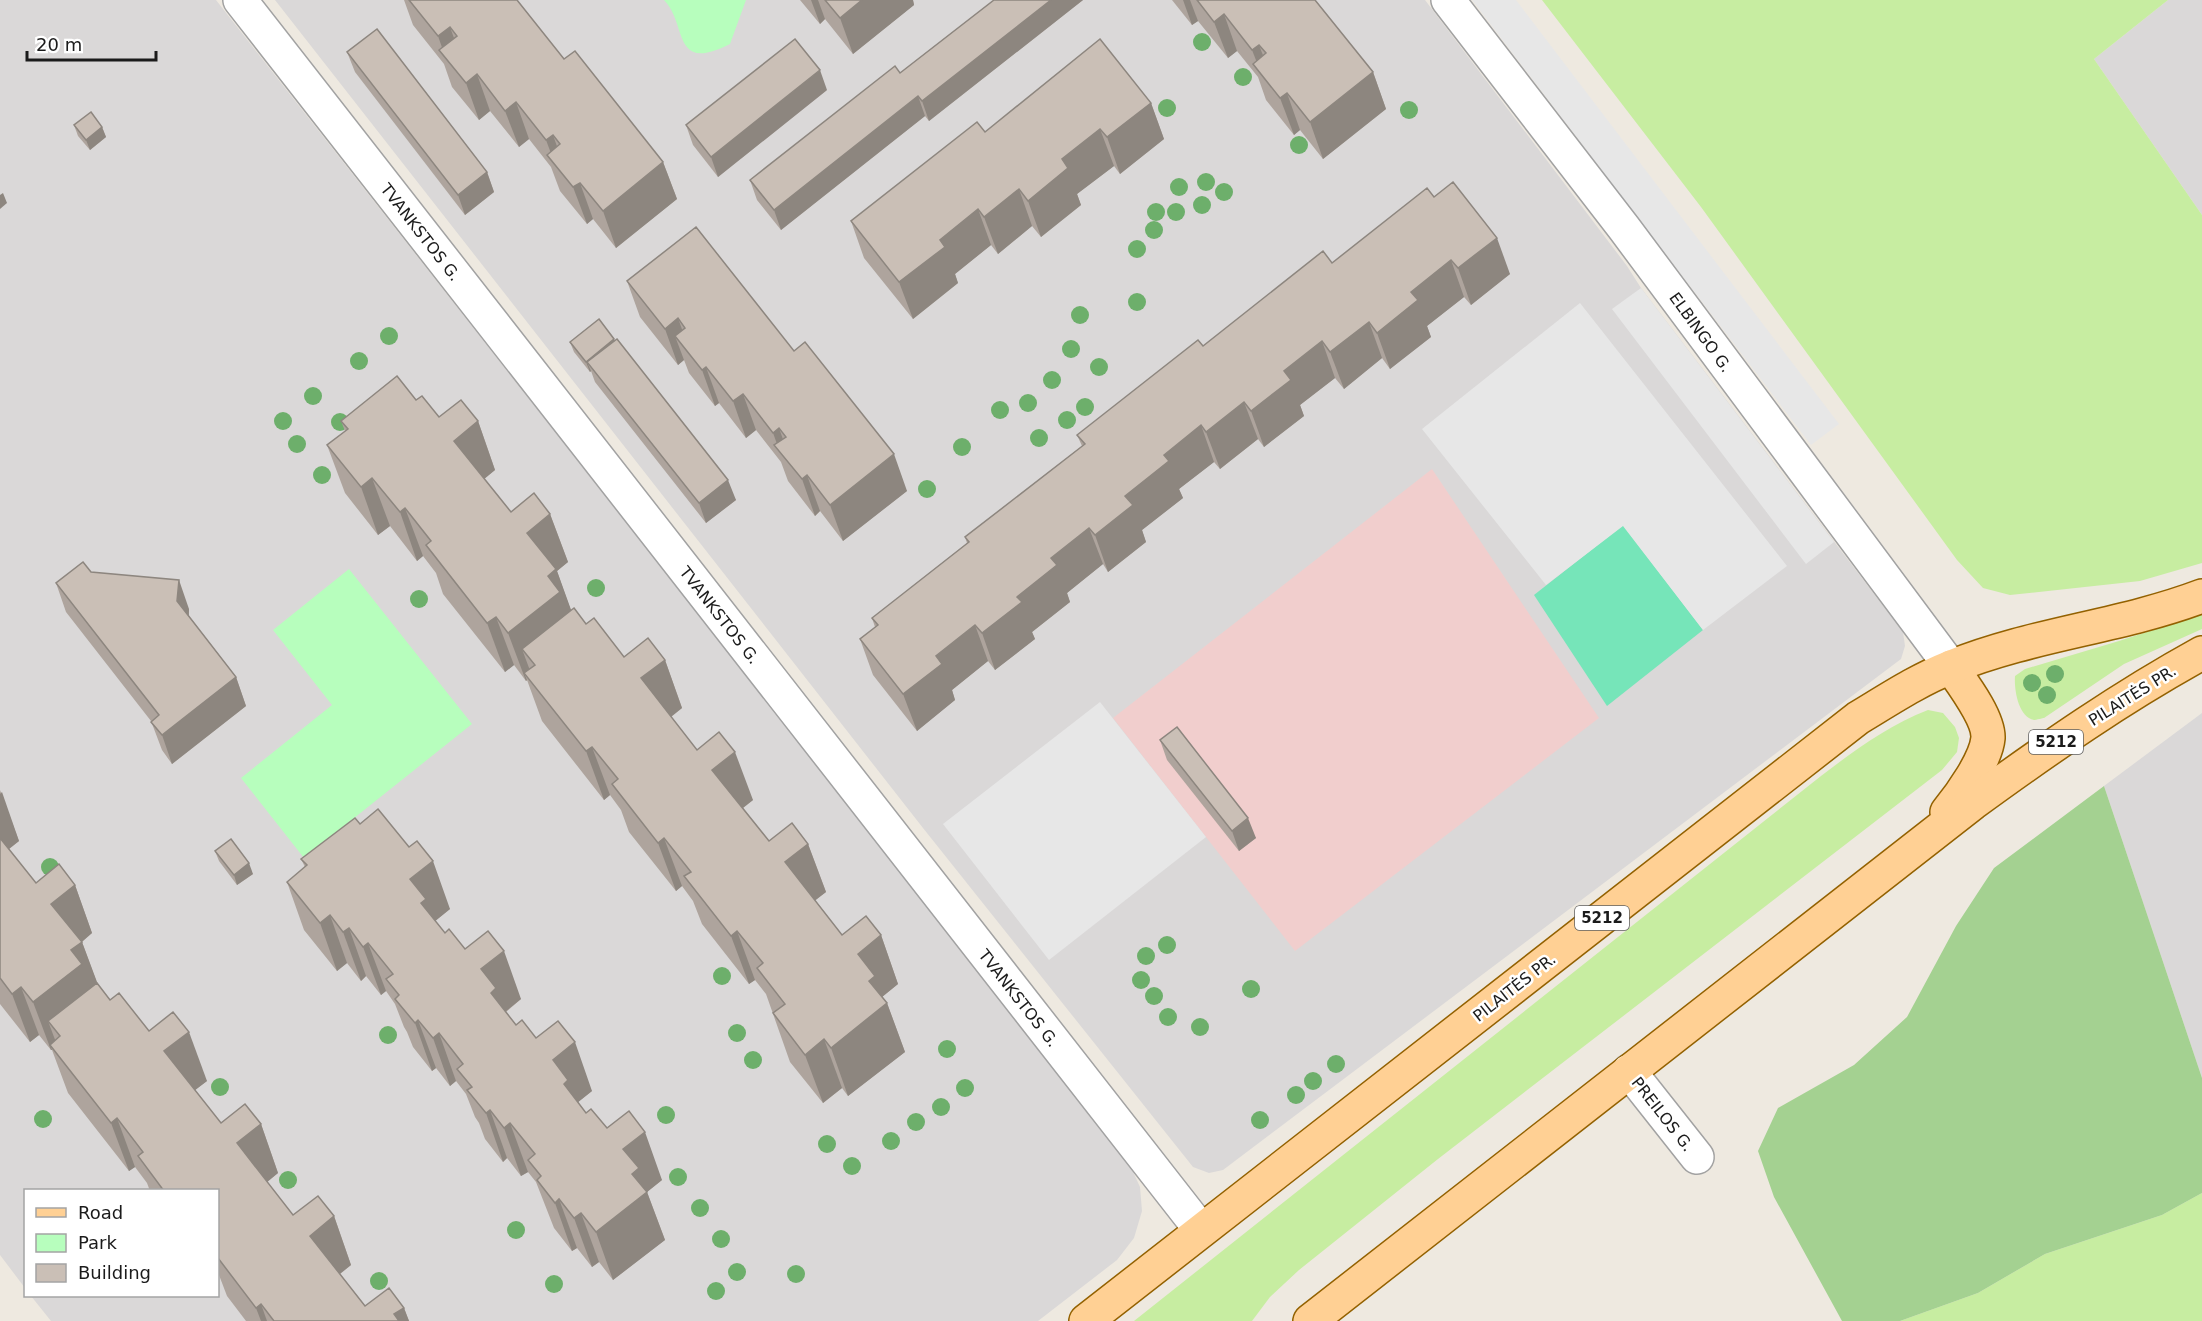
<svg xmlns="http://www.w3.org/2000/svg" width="2202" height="1321" font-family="'DejaVu Sans',sans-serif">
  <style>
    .residential { fill: #dad8d8 }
    .commercial { fill: #f1cecd }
    .grass { fill: #c7eda1 }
    .forest { fill: #a4d191 }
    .park { fill: #b7febd }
    .pitch { fill: #76e5b9 }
    .parking { fill: #e7e7e7 }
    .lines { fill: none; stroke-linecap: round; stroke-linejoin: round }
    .minor-casing { stroke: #a2a2a2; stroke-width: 36 }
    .primary-casing { stroke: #936100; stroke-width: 36 }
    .minor { stroke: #fff; stroke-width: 33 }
    .primary { stroke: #ffd094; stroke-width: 33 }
    .tree { fill: #6daf6b }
    .wall { fill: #aea49d }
    .shaded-wall { fill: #8d867f }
    .building { fill: #cabfb6; stroke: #8d867f; stroke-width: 1.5 }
    .labels { text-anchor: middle; stroke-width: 5; stroke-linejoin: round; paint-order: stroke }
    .shield { fill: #fff; stroke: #5f5f5f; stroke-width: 1.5 }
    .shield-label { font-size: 15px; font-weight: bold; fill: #1b1b1b }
    .street-label { font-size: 16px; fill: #1b1b1b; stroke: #fff }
  </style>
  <rect width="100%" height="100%" fill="#eee9e0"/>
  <!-- residential -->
  <g class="residential">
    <polygon points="0,0 216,0 1129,1163 1140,1187 1142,1211 1134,1238 1117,1260 1038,1321 51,1321 31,1296 218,1296 218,1190 26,1190 25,1288 0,1255"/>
    <polygon points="275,0 1425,0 1627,266 1641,288 1903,632 1905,646 1901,659 1223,1170 1209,1173 1193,1167 923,828"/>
    <polygon points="2168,0 2202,0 2202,215 2094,59"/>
    <polygon points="2202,713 2202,1078 2104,786"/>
  </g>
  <!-- commercial -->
  <polygon class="commercial" points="1432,469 1599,718 1295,951 1113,718"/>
  <!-- grass -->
  <g class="grass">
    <polygon points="1542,0 2168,0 2094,59 2202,215 2202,563 2140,581 2010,595 1983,588 1957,560 1701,207"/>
    <path d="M2202,614V629L2124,664L2044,718C2043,718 2036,720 2034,720C2018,717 2014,689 2015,676L2025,669L2119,641Z"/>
    <path d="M1928,710L1943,713L1955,727L1959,738L1957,752L1942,770L1438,1159L1299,1270L1270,1297L1252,1321H1134L1821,776C1855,750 1889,725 1928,710Z"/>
    <polygon points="2202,1193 2202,1321 1900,1321 1978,1293 2045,1254 2162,1215"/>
  </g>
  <!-- forest -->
  <polygon class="forest" points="2104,786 2202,1078 2202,1193 2162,1215 2045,1254 1978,1293 1900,1321 1842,1321 1774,1197 1758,1151 1778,1108 1854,1065 1907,1017 1956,926 1994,868"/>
  <!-- park -->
  <g class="park">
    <path d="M664,0H746L730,44C671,74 688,24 664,0Z"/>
    <polygon points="349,569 472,724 304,858 241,778 332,705 273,630"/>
  </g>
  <!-- pitch -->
  <polygon class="pitch" points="1623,525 1703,630 1607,706 1534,595"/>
  <!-- parking -->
  <g class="parking">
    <polygon points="1472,0 1516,0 1839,424 1811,445"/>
    <polygon points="1641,288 1834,542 1806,564 1612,309"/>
    <polygon points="1580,303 1787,566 1703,630 1623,526 1546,585 1422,429"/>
    <polygon points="1100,702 1206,837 1049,960 943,824"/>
  </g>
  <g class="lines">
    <defs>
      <g id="minor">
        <polyline points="240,0 1201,1230"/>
        <polyline points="1448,0 1624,228 1951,667"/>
        <polyline points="1629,1071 1697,1157"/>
      </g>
      <g id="primary">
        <path d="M1947,812C1961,795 1986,760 1988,738C1989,718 1962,683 1951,667"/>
        <path d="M1086,1321L1858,718C1888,700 1918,680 1951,667C2032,634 2120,627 2202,596"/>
        <path d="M1310,1321L1973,803C2047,749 2122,697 2202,653"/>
      </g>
    </defs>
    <!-- minor casing -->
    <use href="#minor" class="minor-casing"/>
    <!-- primary casing -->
    <use href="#primary" class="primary-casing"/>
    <!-- minor -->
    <use href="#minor" class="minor"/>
    <!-- primary -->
    <use href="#primary" class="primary"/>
  </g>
  <!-- trees -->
  <g class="tree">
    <circle cx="1202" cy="42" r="9"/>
    <circle cx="1243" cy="77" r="9"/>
    <circle cx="1167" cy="108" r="9"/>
    <circle cx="1409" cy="110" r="9"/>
    <circle cx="1299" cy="145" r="9"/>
    <circle cx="1206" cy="182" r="9"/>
    <circle cx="1179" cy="187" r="9"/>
    <circle cx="1224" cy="192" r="9"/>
    <circle cx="1202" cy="205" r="9"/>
    <circle cx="1156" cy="212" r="9"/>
    <circle cx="1176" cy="212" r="9"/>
    <circle cx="1154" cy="230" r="9"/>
    <circle cx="1137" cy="249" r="9"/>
    <circle cx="1137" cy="302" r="9"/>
    <circle cx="1080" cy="315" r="9"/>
    <circle cx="389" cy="336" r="9"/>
    <circle cx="1071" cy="349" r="9"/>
    <circle cx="359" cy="361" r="9"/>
    <circle cx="1099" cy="367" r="9"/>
    <circle cx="1052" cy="380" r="9"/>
    <circle cx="313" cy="396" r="9"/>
    <circle cx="1028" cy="403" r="9"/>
    <circle cx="1085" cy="407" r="9"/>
    <circle cx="1000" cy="410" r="9"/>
    <circle cx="1067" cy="420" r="9"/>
    <circle cx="283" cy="421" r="9"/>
    <circle cx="340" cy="422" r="9"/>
    <circle cx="1039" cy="438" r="9"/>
    <circle cx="297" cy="444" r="9"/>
    <circle cx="962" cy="447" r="9"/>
    <circle cx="322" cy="475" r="9"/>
    <circle cx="927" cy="489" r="9"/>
    <circle cx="596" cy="588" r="9"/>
    <circle cx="419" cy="599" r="9"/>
    <circle cx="2055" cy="674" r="9"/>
    <circle cx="2032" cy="683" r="9"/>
    <circle cx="2047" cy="695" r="9"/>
    <circle cx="50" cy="867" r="9"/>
    <circle cx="1167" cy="945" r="9"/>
    <circle cx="1146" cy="956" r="9"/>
    <circle cx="722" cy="976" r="9"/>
    <circle cx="1141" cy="980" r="9"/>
    <circle cx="1251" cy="989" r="9"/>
    <circle cx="1154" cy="996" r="9"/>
    <circle cx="1168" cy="1017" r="9"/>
    <circle cx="1200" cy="1027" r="9"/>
    <circle cx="737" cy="1033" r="9"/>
    <circle cx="388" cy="1035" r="9"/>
    <circle cx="947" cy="1049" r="9"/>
    <circle cx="753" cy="1060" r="9"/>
    <circle cx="1336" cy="1064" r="9"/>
    <circle cx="1313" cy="1081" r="9"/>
    <circle cx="220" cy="1087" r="9"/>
    <circle cx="965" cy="1088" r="9"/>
    <circle cx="1296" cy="1095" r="9"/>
    <circle cx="941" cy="1107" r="9"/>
    <circle cx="666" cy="1115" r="9"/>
    <circle cx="43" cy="1119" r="9"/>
    <circle cx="1260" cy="1120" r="9"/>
    <circle cx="916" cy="1122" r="9"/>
    <circle cx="891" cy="1141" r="9"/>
    <circle cx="827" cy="1144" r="9"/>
    <circle cx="852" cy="1166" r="9"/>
    <circle cx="678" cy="1177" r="9"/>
    <circle cx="288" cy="1180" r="9"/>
    <circle cx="700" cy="1208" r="9"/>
    <circle cx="516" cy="1230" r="9"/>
    <circle cx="721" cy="1239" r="9"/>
    <circle cx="737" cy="1272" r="9"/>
    <circle cx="796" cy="1274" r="9"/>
    <circle cx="379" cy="1281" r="9"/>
    <circle cx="554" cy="1284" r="9"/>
    <circle cx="716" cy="1291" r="9"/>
  </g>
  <!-- wall -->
  <g class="wall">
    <polygon points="404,0 517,0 564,59 663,162 677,199 616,248 593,219 587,224 560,191 551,167 529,139 519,147 490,111 479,120 452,87 444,64 413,25"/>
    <polygon points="800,0 913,0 914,5 853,54 825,19 820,24"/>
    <polygon points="994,0 1083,0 929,121 925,116 781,230 757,200 750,180 900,73"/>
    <polygon points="1172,0 1315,0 1373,72 1386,109 1323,159 1300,130 1294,135 1266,100 1258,77 1237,51 1228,58 1198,21 1192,25"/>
    <polygon points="347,52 487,172 494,192 465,215 355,72"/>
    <polygon points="827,90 718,177 693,145 686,125"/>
    <polygon points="1151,103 1164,139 1120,174 1114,166 1077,194 1081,205 1041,237 1032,226 998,254 991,245 955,274 958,283 913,319 864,258 851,221 985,132"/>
    <polygon points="74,125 102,127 106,137 90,150 78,136"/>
    <polygon points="1434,197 1510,274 1471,305 1464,297 1427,326 1431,337 1390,369 1382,358 1344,389 1335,378 1300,405 1304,416 1264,447 1258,439 1220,469 1214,462 1179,489 1183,498 1142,530 1146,542 1108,572 1103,564 1067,593 1070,602 1032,632 1035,639 995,670 988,661 952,690 955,700 917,731 873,675 860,639 875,627 872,618 967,543 965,537 1082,446 1077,435 1203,346 1332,263"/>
    <polygon points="627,281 794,351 907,491 843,541 820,511 815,516 788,481 781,462 756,430 746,438 719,403 715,406 689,373 684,360 678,365 640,317"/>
    <polygon points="615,341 736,500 706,523 595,382 591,371 590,372 574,352 570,342"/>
    <polygon points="416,400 439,417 478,421 495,470 484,479 511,512 550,514 568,562 557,571 571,611 624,657 665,660 682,708 671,717 697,750 753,800 743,808 769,841 808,844 826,892 815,900 842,935 881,935 898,984 882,997 887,1003 905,1052 848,1096 842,1088 823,1103 790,1062 766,994 755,980 749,984 702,924 693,901 682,886 676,891 629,832 621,810 610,795 604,800 542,721 527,680 526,681 514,665 505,672 443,594 436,573 423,556 417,561 390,526 378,535 345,493 327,445 345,431 341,421"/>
    <polygon points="91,572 189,609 189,616 236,677 246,706 172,764 162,750 151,721 66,612 56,583"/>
    <polygon points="1160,740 1256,838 1239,851 1167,760"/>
    <polygon points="0,790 19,841 9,849 36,883 75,885 92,933 82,942 97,983 110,1000 149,1031 207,1081 195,1090 221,1123 261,1124 278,1173 267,1182 293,1215 334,1216 351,1265 340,1274 365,1306 404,1308 409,1321 246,1321 227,1296 219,1275 218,1272 218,1191 150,1191 147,1183 135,1167 129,1171 68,1093 52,1050 51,1050 39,1035 30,1042 0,1004"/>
    <polygon points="360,824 450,909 435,921 445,933 465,949 521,999 506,1012 516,1025 536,1038 592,1091 578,1102 586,1113 607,1128 662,1180 647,1192 665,1240 613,1280 599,1262 592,1267 577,1248 572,1251 554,1228 536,1182 528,1172 521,1176 507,1158 503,1162 485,1139 479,1123 475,1117 466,1094 456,1081 450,1086 436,1068 432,1071 413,1047 407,1032 404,1027 395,1004 386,991 381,995 366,976 361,981 347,963 337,971 304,930 287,882 305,867 301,859"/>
    <polygon points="215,851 253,874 237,885 219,861"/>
  </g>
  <!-- shaded-wall -->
  <g class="shaded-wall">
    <polygon points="811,0 818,0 825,19 820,24"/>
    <polygon points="862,0 913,0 914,5 853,54 840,18"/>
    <polygon points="1051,0 1083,0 929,121 922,101"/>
    <polygon points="1183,0 1190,0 1198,21 1192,25"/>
    <polygon points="1224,14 1237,51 1228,58 1214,22"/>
    <polygon points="450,27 463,63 446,59 438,36"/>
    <polygon points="1259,45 1273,81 1261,73 1252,50"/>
    <polygon points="820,70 827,90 718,177 711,157"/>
    <polygon points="1373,72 1386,109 1323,159 1310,122"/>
    <polygon points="477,74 490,111 479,120 466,83"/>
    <polygon points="1287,93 1300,130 1294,135 1280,98"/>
    <polygon points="918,96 925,116 781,230 774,210"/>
    <polygon points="516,102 529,139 519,147 505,111"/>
    <polygon points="1151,103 1164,139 1120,174 1107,137"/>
    <polygon points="102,127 106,137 90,150 86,140"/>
    <polygon points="1100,129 1114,166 1077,194 1081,205 1041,237 1028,201 1062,159"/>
    <polygon points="553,135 566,172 555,164 546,140"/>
    <polygon points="663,162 677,199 616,248 603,211"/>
    <polygon points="487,172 494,192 465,215 458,195"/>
    <polygon points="580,183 593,219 587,224 573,187"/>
    <polygon points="1019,189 1032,226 998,254 984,217"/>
    <polygon points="3,193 7,203 0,209 0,195"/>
    <polygon points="978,209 991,245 955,274 958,283 913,319 899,282 940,240"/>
    <polygon points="1497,238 1510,274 1471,305 1458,268"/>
    <polygon points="1451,260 1464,297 1427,326 1431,337 1390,369 1377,333 1411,292"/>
    <polygon points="678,318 691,355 675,336 684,360 678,365 665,329"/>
    <polygon points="1369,322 1382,358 1344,389 1330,352"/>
    <polygon points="614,339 618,349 587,362 591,371 590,372 586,362"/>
    <polygon points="1322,341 1335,378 1300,405 1304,416 1264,447 1251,411 1284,371"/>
    <polygon points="706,367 719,403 715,406 702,370"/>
    <polygon points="743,394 756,430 746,438 733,401"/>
    <polygon points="1244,402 1258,439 1220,469 1206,432"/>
    <polygon points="478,421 495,470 472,489 454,441"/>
    <polygon points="1201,425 1214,462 1179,489 1183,498 1142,530 1146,542 1108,572 1095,535 1125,496 1164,455"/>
    <polygon points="779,428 792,465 780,452 773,433"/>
    <polygon points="894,454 907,491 843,541 830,505"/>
    <polygon points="807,475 820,511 815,516 802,479"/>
    <polygon points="372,478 390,526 378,535 361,487"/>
    <polygon points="728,480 736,500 706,523 699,503"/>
    <polygon points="405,508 423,556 417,561 400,512"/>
    <polygon points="550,514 568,562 557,571 574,618 535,665 522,649 532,676 524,673 527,680 526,681 508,633 527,533"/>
    <polygon points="1089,528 1103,564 1067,593 1070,602 1032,632 1035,639 995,670 982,633 1017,597 1051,558"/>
    <polygon points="179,580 189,609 188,630 177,601"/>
    <polygon points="496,617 514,665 505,672 487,623"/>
    <polygon points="975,625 988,661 952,690 955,700 917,731 903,694 936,656"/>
    <polygon points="665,660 682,708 658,727 641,678"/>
    <polygon points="236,677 246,706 172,764 162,735"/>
    <polygon points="592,747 610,795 604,800 586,751"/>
    <polygon points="735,752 753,800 730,818 712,770"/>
    <polygon points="2,792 19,841 0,856 0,794"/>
    <polygon points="1248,818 1256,838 1239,851 1232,831"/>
    <polygon points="664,838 682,886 676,891 658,843"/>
    <polygon points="808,844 826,892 803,910 785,862"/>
    <polygon points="433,861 450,909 434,922 438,951 410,879"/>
    <polygon points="249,863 253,874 237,885 234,875"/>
    <polygon points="75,885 92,933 78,945 82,942 100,990 60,1036 48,1021 57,1045 50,1045 52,1050 51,1050 33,1002 51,904"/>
    <polygon points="330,915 347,963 337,971 320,923"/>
    <polygon points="349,928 366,976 361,981 343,932"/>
    <polygon points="737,931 755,980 749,984 731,936"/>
    <polygon points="881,935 898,984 882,997 887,1003 905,1052 848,1096 831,1048 858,954"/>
    <polygon points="368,943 386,991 381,995 363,947"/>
    <polygon points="504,951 521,999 505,1012 508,1041 481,969"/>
    <polygon points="21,987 39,1035 30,1042 12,994"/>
    <polygon points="418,1020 436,1068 432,1071 415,1023"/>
    <polygon points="189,1032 207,1081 182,1100 164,1051"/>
    <polygon points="439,1033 456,1081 450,1086 433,1038"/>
    <polygon points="824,1039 842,1088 823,1103 805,1055"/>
    <polygon points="575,1042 592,1091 577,1103 581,1132 553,1060"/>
    <polygon points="490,1110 507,1158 503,1162 486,1113"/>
    <polygon points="117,1118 135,1167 129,1171 111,1123"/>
    <polygon points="510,1123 528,1172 521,1176 504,1128"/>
    <polygon points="261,1124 278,1173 255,1192 237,1143"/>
    <polygon points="645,1132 662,1180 647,1192 665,1240 613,1280 596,1232 623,1149"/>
    <polygon points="559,1199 577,1248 572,1251 555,1203"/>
    <polygon points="581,1213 599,1262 592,1267 574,1218"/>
    <polygon points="334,1216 351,1265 327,1284 310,1236"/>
    <polygon points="261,1304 267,1321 261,1321 256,1308"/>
    <polygon points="404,1308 409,1321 397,1321 394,1314"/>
  </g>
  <!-- building -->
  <g class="building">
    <polygon points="409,0 517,0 564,59 575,51 663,162 603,211 580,183 573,187 547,155 560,144 553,135 546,140 516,102 505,111 477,74 466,83 439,50 457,36 450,27 438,36"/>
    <polygon points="825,0 862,0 840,18"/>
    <polygon points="994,0 1051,0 922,101 918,96 774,210 750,180 895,66 900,73"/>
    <polygon points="1197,0 1315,0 1373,72 1310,122 1287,93 1280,98 1253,64 1266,53 1259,45 1252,50 1224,14 1214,22"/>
    <polygon points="377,29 487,172 458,195 347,52"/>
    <polygon points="795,39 820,70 711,157 686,125"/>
    <polygon points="1100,39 1151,103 1107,137 1100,129 1062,159 1068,168 1028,201 1019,189 984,217 978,209 940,240 945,247 899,282 851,221 977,122 985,132"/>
    <polygon points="91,112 102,127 86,140 74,125"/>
    <polygon points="1453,182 1497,238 1458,268 1451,260 1411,292 1418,300 1377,333 1369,322 1330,352 1322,341 1284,371 1291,380 1251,411 1244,402 1206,432 1201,425 1164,455 1169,461 1125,496 1133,505 1095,535 1089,528 1051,558 1057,565 1017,597 1022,602 982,633 975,625 936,656 942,664 903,694 860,639 878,625 872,618 969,542 965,537 1085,444 1077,435 1198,340 1203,346 1323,251 1332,263 1427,188 1434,197"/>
    <polygon points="696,227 794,351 805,342 894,454 830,505 807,475 802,479 774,445 786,437 779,428 773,433 743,394 733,401 706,367 702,370 675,336 685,328 678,318 665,329 627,281"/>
    <polygon points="599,319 614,339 586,362 570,342"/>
    <polygon points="617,339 728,480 699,503 587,362"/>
    <polygon points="397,376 416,400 422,396 439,417 461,400 478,421 454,441 511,512 534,493 550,514 527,533 556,569 548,576 560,592 508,633 496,617 487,623 426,545 431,541 405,508 400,512 372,478 361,487 327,445 348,429 341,421"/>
    <polygon points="83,562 91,572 179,580 177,601 236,677 162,735 151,722 159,715 56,583"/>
    <polygon points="574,608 586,624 594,618 624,657 648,638 665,660 641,678 697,750 719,732 735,752 712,770 769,841 792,823 808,844 785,862 842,935 866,916 881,935 858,954 875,976 869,981 887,1003 831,1048 824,1039 805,1055 773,1013 785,1004 757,968 763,963 737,931 731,936 684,876 691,872 664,838 658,843 612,784 618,779 592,747 586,751 524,673 535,665 522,649"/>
    <polygon points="1177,727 1248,818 1232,831 1160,740"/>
    <polygon points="378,809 409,847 417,841 433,861 410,879 426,899 421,903 445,933 449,929 465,949 488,931 504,951 481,969 496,988 491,993 516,1025 522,1020 536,1038 558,1021 575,1042 553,1060 568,1080 564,1084 586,1113 591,1109 607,1128 629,1111 645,1132 623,1149 639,1168 632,1174 647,1192 596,1232 581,1213 574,1218 559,1199 555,1203 537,1180 541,1176 528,1160 535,1154 510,1123 504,1128 490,1110 486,1113 467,1090 472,1087 457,1069 463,1064 439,1033 433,1038 418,1020 415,1023 395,999 399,995 386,979 393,974 368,943 363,947 349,928 343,932 330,915 320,923 287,882 307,865 301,859 355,818 360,824"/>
    <polygon points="0,838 36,883 59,864 75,885 51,904 82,942 71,950 82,964 33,1002 21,987 12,994 0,978"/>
    <polygon points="231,839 249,863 234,875 215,851"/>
    <polygon points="97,983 110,1000 119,993 149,1031 173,1012 189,1032 164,1051 221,1123 245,1104 261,1124 237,1143 293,1215 318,1196 334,1216 310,1236 365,1306 389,1288 404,1308 394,1314 399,1321 274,1321 261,1304 256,1308 218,1258 218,1191 164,1191 138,1156 143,1152 117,1118 111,1123 50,1045 60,1036 48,1021"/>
  </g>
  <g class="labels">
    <!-- shield labels -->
    <g class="shield">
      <rect x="2029" y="730" width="54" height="24" rx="4.5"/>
      <rect x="1575" y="906" width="54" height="24" rx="4.5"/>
    </g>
    <g class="shield-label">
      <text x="2056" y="747">5212</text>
      <text x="1602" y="923">5212</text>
    </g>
    <!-- street labels -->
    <g class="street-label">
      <text transform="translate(421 232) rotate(52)" y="6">TVANKSTOS G.</text>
      <text transform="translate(1701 332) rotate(54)" y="6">ELBINGO G.</text>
      <text transform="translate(720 615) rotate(52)" y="6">TVANKSTOS G.</text>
      <text transform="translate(2132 695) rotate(-32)" y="6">PILAITĖS PR.</text>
      <text transform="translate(1514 987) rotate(-38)" y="6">PILAITĖS PR.</text>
      <text transform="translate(1019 998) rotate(52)" y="6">TVANKSTOS G.</text>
      <text transform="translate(1663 1114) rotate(52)" y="6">PREILOS G.</text>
    </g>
  </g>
  <!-- legend -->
  <rect x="24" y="1189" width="195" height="108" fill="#ffffff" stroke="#a4a4a4" stroke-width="1.5"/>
  <rect x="36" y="1208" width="30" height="9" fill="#ffd094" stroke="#a4a4a4" stroke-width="1.5"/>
  <text x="78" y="1219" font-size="18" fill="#1b1b1b">Road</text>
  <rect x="36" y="1234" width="30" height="18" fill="#b7febd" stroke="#a4a4a4" stroke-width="1.5"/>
  <text x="78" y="1249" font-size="18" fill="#1b1b1b">Park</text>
  <rect x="36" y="1264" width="30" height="18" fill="#cabfb6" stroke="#a4a4a4" stroke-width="1.5"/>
  <text x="78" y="1279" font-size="18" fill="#1b1b1b">Building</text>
  <!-- scale -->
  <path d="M27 51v9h129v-9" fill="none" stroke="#1b1b1b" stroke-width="3"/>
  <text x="36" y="51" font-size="18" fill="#1b1b1b" stroke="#ffffff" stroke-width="4.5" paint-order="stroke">20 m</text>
</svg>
